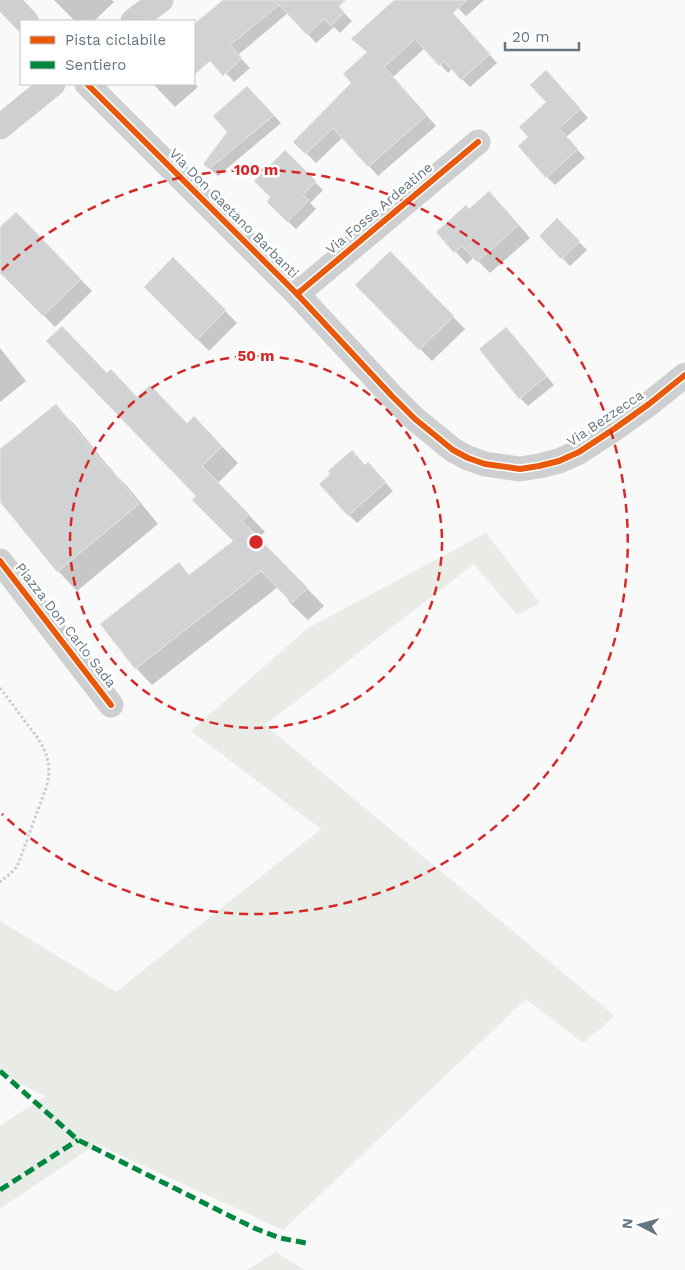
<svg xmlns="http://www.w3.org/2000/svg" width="685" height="1270" font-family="'Work Sans',sans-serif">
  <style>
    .green { fill: #e8ebe6 }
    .shadow { fill: #0003 }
    .building { fill: #d0d2d3; stroke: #e8e8e8 }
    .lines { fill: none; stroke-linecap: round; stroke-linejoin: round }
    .path { stroke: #cbcccd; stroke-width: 3; stroke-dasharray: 2.5 2.5; stroke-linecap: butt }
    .street { stroke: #cecfd0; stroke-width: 25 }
    .quiet { stroke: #00873e; stroke-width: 5; stroke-dasharray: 10 5; stroke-linecap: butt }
    .cycleway-casing { stroke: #fff; stroke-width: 9 }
    .cycleway { stroke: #e8590c; stroke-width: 6 }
    .ring { fill: none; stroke: #d62828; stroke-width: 2.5; stroke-dasharray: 9 6 }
    .labels { text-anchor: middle; stroke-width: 5; stroke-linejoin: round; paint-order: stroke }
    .street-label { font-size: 14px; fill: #657683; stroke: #fff }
    .centre { fill: #d62828; stroke: #fff; stroke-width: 2.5 }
    .ring-label { font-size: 15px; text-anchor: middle; font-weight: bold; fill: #d62828; stroke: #fff; stroke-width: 5; stroke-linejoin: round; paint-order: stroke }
  </style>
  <rect width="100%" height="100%" fill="#f9f9f9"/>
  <!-- green -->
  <g class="green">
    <polygon points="486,533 540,603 517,615 474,564 265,725 615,1016 583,1043 526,999 283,1230 96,1144 0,1209 0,1126 46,1096 0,1075 0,921 116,992 321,829 191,731 308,628"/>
    <polygon points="276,1252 304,1270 247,1270"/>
  </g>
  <!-- shadow -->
  <g class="shadow">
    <polygon points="54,0 112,0 114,2 94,21 92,19 89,21 75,21"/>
    <polygon points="225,0 342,0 336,5 352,21 340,33 334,27 316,43 288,13 238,55 250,68 234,82 226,73"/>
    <polygon points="450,0 484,0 466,16"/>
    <polygon points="463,25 497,63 470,87 452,69 448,73 425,48 393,77 436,126 378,176 343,137 316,163 295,142 353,83 368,53 353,39"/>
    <polygon points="554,80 588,118 566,137 585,158 555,185 547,177 530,137 547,103"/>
    <polygon points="194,83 198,87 175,107 153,84"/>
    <polygon points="255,95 281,123 218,176 205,164"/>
    <polygon points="285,152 323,190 310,203 316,209 296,229 268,202 272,197"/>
    <polygon points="501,204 530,238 490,273 474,257 467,264 437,232 469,210"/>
    <polygon points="16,213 92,291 55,327 0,271 0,229"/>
    <polygon points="557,220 587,250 570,266 541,236"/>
    <polygon points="390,253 465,329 432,361 357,285"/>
    <polygon points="173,259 237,323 209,351 146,287"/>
    <polygon points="506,328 514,336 554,385 528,406 520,398 481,349"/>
    <polygon points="0,348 26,381 0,402"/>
    <polygon points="107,374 138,398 187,425 211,435 238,463 218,483 265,532 258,538 324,606 308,620 291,604 288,597 278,587 152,685 136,668 179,564 190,576 234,541 198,496"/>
    <polygon points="56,406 75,425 111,470 127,486 158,524 77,591 58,571 0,500 0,450"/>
    <polygon points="366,466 376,472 393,491 357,523 349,515"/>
  </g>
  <!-- building -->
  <g class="building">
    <polygon points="223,0 346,0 339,6 344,12 331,26 324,19 307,35 279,5 230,45 242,58 223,76 210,61 194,75 194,24"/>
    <polygon points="394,0 467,0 453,13 490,54 461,80 444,61 439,66 415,39 384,67 427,115 368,167 333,128 305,154 293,142 351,83 343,74 367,52 351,39"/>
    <polygon points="546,70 581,109 559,128 578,149 546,178 518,146 528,137 519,127 546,102 530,85"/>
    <polygon points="247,86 274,115 209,169 203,164 227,132 213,116"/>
    <polygon points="285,150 316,181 303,195 309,200 287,222 267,202 270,197 254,181"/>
    <polygon points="489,191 519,225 477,262 462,246 454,253 436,232 466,205 469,209"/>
    <polygon points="16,212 81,279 43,316 0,273 0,227"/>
    <polygon points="557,218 580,241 561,259 539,236"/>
    <polygon points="390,251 454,316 419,350 355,285"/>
    <polygon points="173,257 226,310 197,340 144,287"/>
    <polygon points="62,326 107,373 111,369 137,397 150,385 187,423 194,416 222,446 202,466 249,514 242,521 308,588 290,604 287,598 261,571 135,669 100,624 179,562 189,575 233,541 192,500 196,496 46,341"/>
    <polygon points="506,327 547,376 519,399 479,349"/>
    <polygon points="56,404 106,467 108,465 139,504 57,572 0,502 0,449"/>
    <polygon points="352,450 365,465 368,462 386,482 348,516 319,484 330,474 328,471"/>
  </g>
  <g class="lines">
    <!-- path -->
    <path class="path" d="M0,688C8,698 16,709 24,720C41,742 55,758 46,788L17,867L10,874L0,882"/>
    <!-- street -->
    <g class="street">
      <polyline points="6,0 26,21"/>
      <polyline points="133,21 161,0"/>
      <polyline points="87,84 297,294 391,395 415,419 453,450 468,458 485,464 520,469 539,466 559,461 579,452 614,429 649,404 685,375"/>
      <polyline points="0,127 53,84"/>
      <polyline points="297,294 478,142"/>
      <polyline points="0,561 111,705"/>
    </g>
    <!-- quiet -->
    <g class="quiet">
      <polyline points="0,1071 78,1140 254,1228 280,1238 306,1243"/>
      <polyline points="0,1190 78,1140"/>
    </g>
    <defs>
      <g id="cycleway">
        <polyline points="87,84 297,294 391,395 415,419 453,450 468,458 485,464 520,469 539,466 559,461 579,452 614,429 649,404 685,375"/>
        <polyline points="297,294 478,142"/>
        <polyline points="0,561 111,705"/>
      </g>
    </defs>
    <!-- cycleway casing -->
    <use href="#cycleway" class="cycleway-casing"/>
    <!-- cycleway -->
    <use href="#cycleway" class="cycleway"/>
  </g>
  <!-- distance rings -->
  <g class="ring">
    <circle cx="256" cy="542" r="186"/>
    <path d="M2 270A372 372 0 1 1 2 814"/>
  </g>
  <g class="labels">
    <!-- street labels -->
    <g class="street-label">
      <text transform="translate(379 208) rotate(-40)" y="5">Via Fosse Ardeatine</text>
      <text transform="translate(234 213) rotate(45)" y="5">Via Don Gaetano Barbanti</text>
      <text transform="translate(605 418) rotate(-34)" y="5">Via Bezzecca</text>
      <text transform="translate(66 625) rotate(52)" y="5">Piazza Don Carlo Sada</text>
    </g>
  </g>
  <circle cx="256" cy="542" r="8" class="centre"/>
  <g class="ring-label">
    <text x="256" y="175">100 m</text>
    <text x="256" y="361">50 m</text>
  </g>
  <!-- legend -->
  <rect x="20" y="20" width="175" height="65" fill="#ffffff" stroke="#c1c8cd"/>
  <rect x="30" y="36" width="25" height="8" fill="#e8590c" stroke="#c1c8cd"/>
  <text x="65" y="45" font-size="15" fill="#657683">Pista ciclabile</text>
  <rect x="30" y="61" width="25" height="8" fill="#00873e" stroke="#c1c8cd"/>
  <text x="65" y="70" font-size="15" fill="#657683">Sentiero</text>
  <!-- north arrow -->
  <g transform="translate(640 1225) rotate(276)" stroke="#ffffff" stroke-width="4" paint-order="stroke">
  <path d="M0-4L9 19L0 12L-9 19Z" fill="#657683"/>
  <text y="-8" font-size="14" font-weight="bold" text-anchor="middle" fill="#657683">N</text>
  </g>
  <!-- scale -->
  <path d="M505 42v8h74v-8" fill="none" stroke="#657683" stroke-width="2.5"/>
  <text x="512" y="42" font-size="15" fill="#657683" stroke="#ffffff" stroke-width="4" paint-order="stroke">20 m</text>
</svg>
